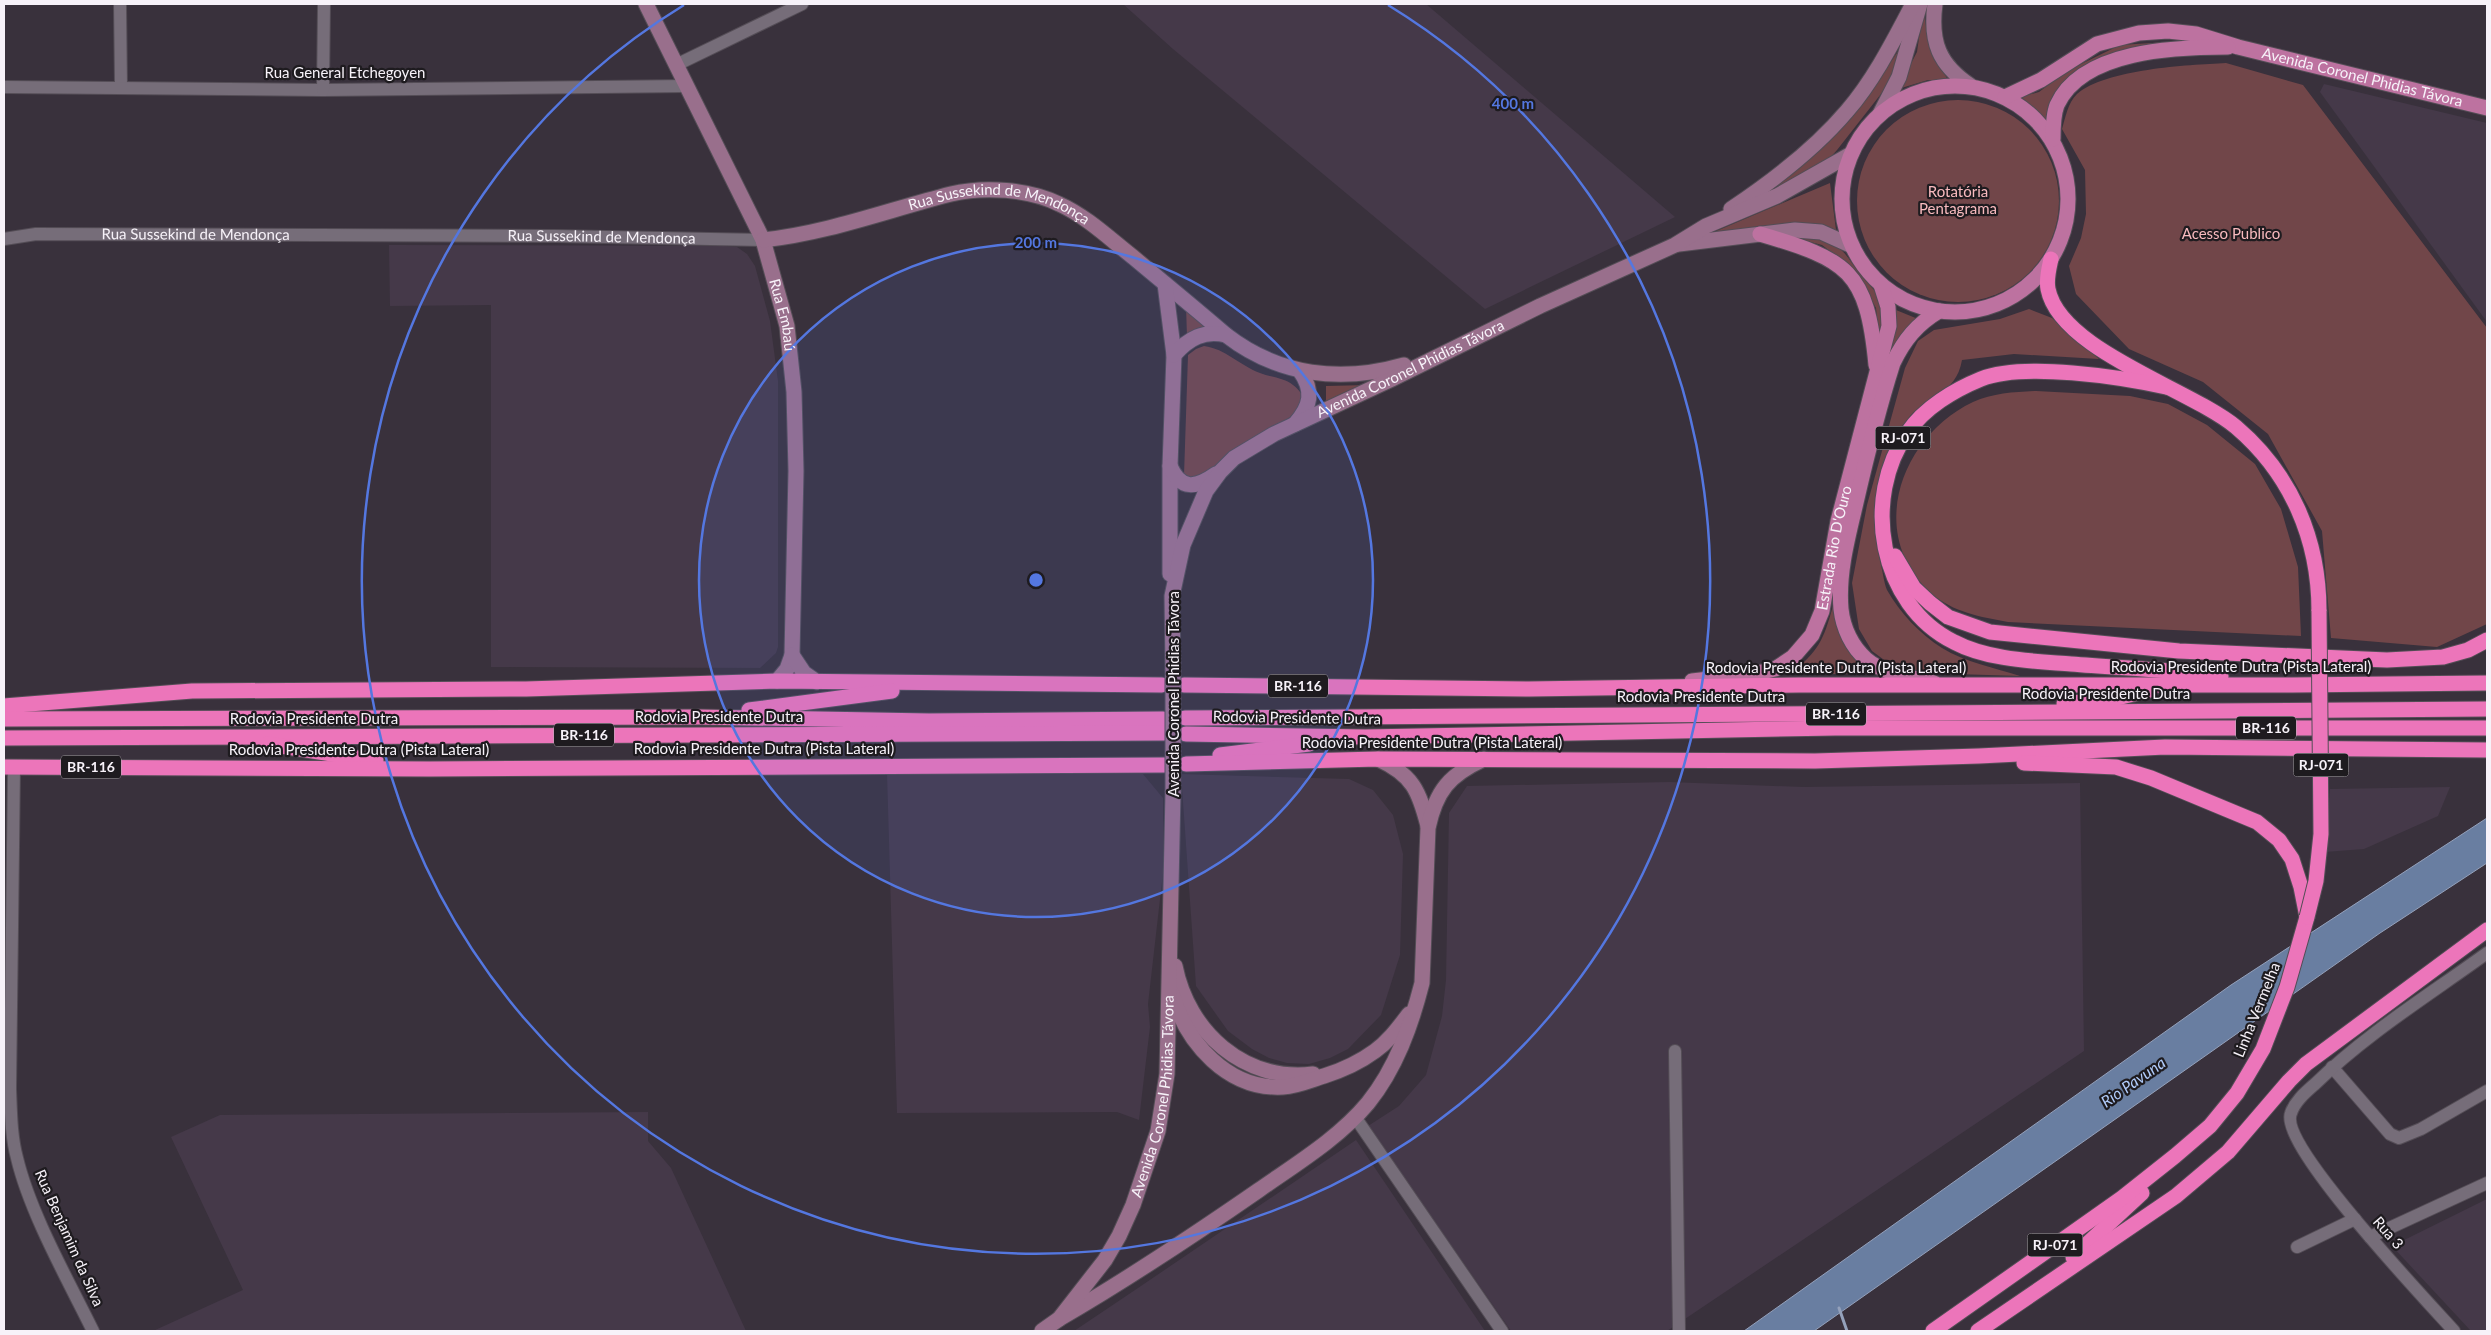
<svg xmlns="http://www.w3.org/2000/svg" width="2491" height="1335" font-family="Lato,sans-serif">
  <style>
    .built { fill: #453949 }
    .green { fill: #714649 }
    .water { fill: #697ea1; stroke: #94a1bb }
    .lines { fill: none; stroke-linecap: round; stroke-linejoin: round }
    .stream { stroke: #94a1bb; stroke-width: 3 }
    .street-casing { stroke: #544d56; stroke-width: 14 }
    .secondary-casing { stroke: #544d56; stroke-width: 17 }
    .primary-casing { stroke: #544d56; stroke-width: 17 }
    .highway-casing { stroke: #544d56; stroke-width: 17 }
    .street { stroke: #766d79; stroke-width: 12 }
    .secondary { stroke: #996f8c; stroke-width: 15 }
    .primary { stroke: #bd72a0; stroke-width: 15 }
    .highway { stroke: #ec75ba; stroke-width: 15 }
    .secondary-bridge-casing { stroke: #544d56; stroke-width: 17; stroke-linecap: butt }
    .highway-bridge-casing { stroke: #544d56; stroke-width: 17; stroke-linecap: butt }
    .secondary-bridge { stroke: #996f8c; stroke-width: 15 }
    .highway-bridge { stroke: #ec75ba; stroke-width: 15 }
    .ring { fill: none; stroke: #5477e0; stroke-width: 2.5 }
    .labels { text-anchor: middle; stroke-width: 4.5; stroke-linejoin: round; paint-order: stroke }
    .shield { fill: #1e1b1f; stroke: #b6b2b8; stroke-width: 1 }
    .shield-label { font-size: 14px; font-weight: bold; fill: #f7f2f9 }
    .street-label { font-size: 15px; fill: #f7f2f9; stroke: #1e1b1f }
    .park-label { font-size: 15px; fill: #f8babe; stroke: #1e1b1f }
    .water-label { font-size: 16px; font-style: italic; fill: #b1ccfb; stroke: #1e1b1f }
    .centre { fill: #5477e0; stroke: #1e1b1f; stroke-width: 2.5 }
    .ring-label { font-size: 15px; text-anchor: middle; font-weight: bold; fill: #5477e0; stroke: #1e1b1f; stroke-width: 4.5; stroke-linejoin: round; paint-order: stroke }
  </style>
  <rect width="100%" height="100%" fill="#39313c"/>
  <!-- built -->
  <g class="built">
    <polygon points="1123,4 1426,4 1675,217 1485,309 1173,49"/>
    <polygon points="2324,84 2487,123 2487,322 2320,92"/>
    <polygon points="389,245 724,246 737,247 747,254 755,266 770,321 778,381 778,647 776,653 760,668 491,667 491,305 390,306"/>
    <polygon points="887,774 1143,774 1163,798 1163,873 1148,1004 1150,1027 1139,1120 1117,1112 897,1113"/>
    <polygon points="1181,774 1349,779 1373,790 1393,815 1403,854 1400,955 1381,1015 1348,1049 1330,1058 1309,1064 1287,1063 1269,1058 1252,1049 1228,1031 1196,986"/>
    <polygon points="1670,782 1803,787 2080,783 2084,1051 1667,1331 1511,1331 1368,1126 1399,1106 1426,1075 1442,1016 1446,980 1449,813 1467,786"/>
    <polygon points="2450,787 2438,816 2364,849 2325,852 2330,789"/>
    <polygon points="648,1112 648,1141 671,1168 746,1331 153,1331 243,1290 171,1137 220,1115"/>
    <polygon points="1356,1140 1485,1331 1074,1331 1138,1288"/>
    <polygon points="2487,1199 2487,1331 2471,1331 2392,1246"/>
  </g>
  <!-- green -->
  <g class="green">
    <polygon points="1923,10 1931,51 1948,80 1928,80 1898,89 1917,52"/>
    <path d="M2168,42C2128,50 2075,60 2052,99C2049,105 2048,114 2046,121L2033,108L2017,98L2039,92L2067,71L2120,45Z"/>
    <polygon points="1901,47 1888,85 1837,150 1821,168 1774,188 1859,108"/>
    <path d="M2226,63L2303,85L2487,328V624L2437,647L2331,638L2322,531L2268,434L2203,382L2129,349L2076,294L2069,266L2081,238L2086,214L2085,170L2062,129C2065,119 2068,102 2077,94C2106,69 2187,65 2226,63Z"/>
    <circle cx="1958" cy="201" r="101"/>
    <polygon points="1830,183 1836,230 1808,223 1714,232"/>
    <path d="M1811,235C1847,246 1843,254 1865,280C1870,286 1879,294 1882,301C1889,316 1883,335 1880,350L1876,308L1856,271L1822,245L1795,238Z"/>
    <polygon points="1186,306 1211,326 1187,337"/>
    <path d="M2029,309L2052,318L2099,359L2014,354L1962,360C1956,396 1924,396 1907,420C1877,463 1869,514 1881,565C1883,573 1884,583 1887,590C1900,613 1920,634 1942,648C1965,662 1995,668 2020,676L1923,673L1891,665L1872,651L1859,629L1852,583L1867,505L1905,368L1918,341L1934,330L2000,319Z"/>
    <polygon points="1896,310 1918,319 1884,367 1895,330"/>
    <path d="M1204,346C1226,349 1239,365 1260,373C1270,377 1285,378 1293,385C1301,391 1305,398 1304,408L1235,453L1198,481L1184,475L1188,355L1196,349Z"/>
    <polygon points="1368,385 1326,405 1326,386"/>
    <path d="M2036,391L2130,396L2168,404L2207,425L2255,464L2281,509L2298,567L2301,636L2008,622C1981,617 1952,612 1931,593C1865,534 1901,436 1973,402C1993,393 2015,392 2036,391Z"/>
    <path d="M1833,606C1841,641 1845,650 1873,674H1790C1819,651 1823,641 1833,606Z"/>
  </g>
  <!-- water -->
  <polygon class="water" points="2487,818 2487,863 2380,933 1814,1331 1744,1331 2231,985"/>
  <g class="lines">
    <!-- stream -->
    <polyline class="stream" points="1839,1308 1847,1331"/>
    <defs>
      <g id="street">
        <polyline points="120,4 121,88"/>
        <polyline points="676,65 802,4"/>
        <polyline points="4,87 323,90 687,86"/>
        <polyline points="323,90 324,4"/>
        <path id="s1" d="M4,239L36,234L555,236L763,240"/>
        <path d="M14,767L10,1089C11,1112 11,1136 17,1158C30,1213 68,1280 93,1331"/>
        <polyline points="1675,1051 1679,1331"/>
        <polyline points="2332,1067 2390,1134 2399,1138 2421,1129 2487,1091"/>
        <polyline points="1355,1117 1502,1331"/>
        <polyline points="2370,1237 2487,1183"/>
        <polyline points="2297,1247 2355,1219"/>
        <path d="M2454,1331C2428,1302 2278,1144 2291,1113C2295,1101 2306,1092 2315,1084C2366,1034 2429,995 2487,953"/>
      </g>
      <g id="secondary">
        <path id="s2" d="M646,4L763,240L787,326L794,392L796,471L792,655L787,669L777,681"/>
        <path d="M1935,4C1930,42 1939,65 1971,86"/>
        <polyline points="1880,114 1899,77 1920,4"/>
        <path d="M1731,209C1773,181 1814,150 1847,111C1874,80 1894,40 1913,4"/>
        <path id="s3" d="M763,240C828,233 888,210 951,194C984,186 1029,189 1059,204C1086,216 1110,239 1133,257C1164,283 1196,309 1226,335C1279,376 1341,383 1404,365"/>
        <polyline points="1679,244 1795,230 1821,232 1852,246"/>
        <polyline points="1165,284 1174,355 1170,466 1170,574"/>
        <path d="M1174,355C1189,338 1204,330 1226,335"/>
        <path d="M1295,424C1311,406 1314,391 1300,371"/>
        <path d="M1170,466C1181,491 1196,488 1216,474"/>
        <polyline points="792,655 804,673 817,682"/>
        <path id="s4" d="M1173,669L1172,596L1183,545L1206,491L1220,472L1234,458L1274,434L1392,379L1540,306L1675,245L1706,226L1777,196L1851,154"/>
        <path d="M1378,759C1413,775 1419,791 1428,826"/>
        <path d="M1175,966C1188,1032 1244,1082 1313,1074"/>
        <path d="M1172,993C1186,1043 1228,1090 1283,1087C1298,1086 1311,1080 1324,1076C1343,1070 1360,1062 1375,1051C1389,1041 1399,1027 1409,1014"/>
        <path d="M1059,1319C1128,1279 1194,1235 1259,1190C1296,1164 1339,1138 1368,1103C1396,1068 1411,1026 1422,983L1428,828C1436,791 1449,775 1484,759"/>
        <path id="s5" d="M1042,1331L1059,1319L1105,1260L1119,1236L1133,1205L1158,1131L1167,1074L1173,792"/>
      </g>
      <g id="primary">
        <circle cx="1955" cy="199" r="113"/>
        <path id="s6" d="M2005,97L2041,80L2097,44L2139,33L2168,31L2196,34L2238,47L2487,108"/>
        <path d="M2053,139C2053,129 2053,115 2057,105C2082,50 2176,47 2228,47"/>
        <path d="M1760,234C1848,260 1867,270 1876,365"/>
        <path id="s7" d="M1692,681L1753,674L1775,669L1793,657L1812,635L1822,611L1838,521L1889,326L1888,307L1881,285"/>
        <path d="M1934,683C1913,677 1883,674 1866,659C1852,647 1843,628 1841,609C1838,575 1847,540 1855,507C1866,459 1878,410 1893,363C1904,340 1917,324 1939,311"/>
      </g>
      <g id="highway">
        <path d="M2051,259C2049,268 2046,279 2048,289C2060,350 2190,389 2236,427C2291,474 2319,539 2319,611"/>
        <path d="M2166,387C2120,377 2024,362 1981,379C1954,390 1924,408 1908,432C1861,498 1879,605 1954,642C1988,660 2033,661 2071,664C2121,668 2171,670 2221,676"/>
        <polyline points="1895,556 1914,588 1930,603 1948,617 1990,632 2179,651 2387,660 2443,657 2468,650 2487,640"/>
        <polyline points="1184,685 1529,689 1799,685 2292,685 2487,683"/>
        <polyline points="2064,704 2117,698 2150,690"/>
        <polyline points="4,706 192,691 526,689 777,681 1162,685"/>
        <polyline points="749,710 892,691"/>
        <polyline points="1185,718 2487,709"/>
        <polyline points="4,719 699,717 929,721 1163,719"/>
        <polyline points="1186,734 1365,737 1835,728 2487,728"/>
        <polyline points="4,738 1164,733"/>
        <polyline points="268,744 376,761"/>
        <polyline points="1220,755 1309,744"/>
        <polyline points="1186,764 1378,759 1815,761 1979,756 2165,747 2487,750"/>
        <polyline points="4,767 430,769 1165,765"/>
        <polyline points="2073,1257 2142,1193"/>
        <polyline points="1933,1331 2122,1198 2175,1156 2210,1126 2237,1093 2263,1049 2287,987 2307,917 2301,887 2292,859 2279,840 2257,822 2151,778 2116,767 2024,763"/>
        <polyline points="1978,1331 2176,1196 2228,1152 2289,1081 2306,1064 2487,930"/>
      </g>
    </defs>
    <!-- street casing -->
    <use href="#street" class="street-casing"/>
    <!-- secondary casing -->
    <use href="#secondary" class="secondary-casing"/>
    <!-- primary casing -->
    <use href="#primary" class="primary-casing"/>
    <!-- highway casing -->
    <use href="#highway" class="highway-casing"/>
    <!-- street -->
    <use href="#street" class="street"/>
    <!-- secondary -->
    <use href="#secondary" class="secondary"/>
    <!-- primary -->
    <use href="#primary" class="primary"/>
    <!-- highway -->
    <use href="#highway" class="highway"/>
    <defs>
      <polyline id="secondary-bridge" points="1173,669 1173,792"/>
      <polyline id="highway-bridge" points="2307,917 2316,881 2321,834 2319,611"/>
    </defs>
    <!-- secondary-bridge casing -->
    <use href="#secondary-bridge" class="secondary-bridge-casing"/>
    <!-- highway-bridge casing -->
    <use href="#highway-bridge" class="highway-bridge-casing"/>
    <!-- secondary-bridge -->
    <use href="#secondary-bridge" class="secondary-bridge"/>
    <!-- highway-bridge -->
    <use href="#highway-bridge" class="highway-bridge"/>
  </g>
  <!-- distance rings -->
  <circle cx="1036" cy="580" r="337" fill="#5477e0" fill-opacity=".12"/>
  <g class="ring">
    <circle cx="1036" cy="580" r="337"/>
    <path d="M1388 5A674 674 0 1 1 684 5"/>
  </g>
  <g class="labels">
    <!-- shield labels -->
    <g class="shield">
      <rect x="1875.5" y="426.5" width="55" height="23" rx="4"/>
      <rect x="1268" y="674.5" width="60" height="23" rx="4"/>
      <rect x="1806" y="702.5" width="60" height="23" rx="4"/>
      <rect x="2236" y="716.5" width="60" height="23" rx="4"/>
      <rect x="554" y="723.5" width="60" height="23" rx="4"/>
      <rect x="2293.5" y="753.5" width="55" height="23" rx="4"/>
      <rect x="61" y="755.5" width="60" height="23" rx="4"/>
      <rect x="2027.5" y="1233.5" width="55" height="23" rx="4"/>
    </g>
    <g class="shield-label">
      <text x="1903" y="443">RJ-071</text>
      <text x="1298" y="691">BR-116</text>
      <text x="1836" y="719">BR-116</text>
      <text x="2266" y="733">BR-116</text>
      <text x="584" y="740">BR-116</text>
      <text x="2321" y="770">RJ-071</text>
      <text x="91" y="772">BR-116</text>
      <text x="2055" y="1250">RJ-071</text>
    </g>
    <!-- street labels -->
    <g class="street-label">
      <text x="345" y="78">Rua General Etchegoyen</text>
      <text dy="5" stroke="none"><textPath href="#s6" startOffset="379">Avenida Coronel Phidias Távora</textPath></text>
      <text dy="5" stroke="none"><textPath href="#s3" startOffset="244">Rua Sussekind de Mendonça</textPath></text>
      <text dy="5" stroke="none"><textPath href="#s1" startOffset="192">Rua Sussekind de Mendonça</textPath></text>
      <text dy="5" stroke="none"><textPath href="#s1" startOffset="598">Rua Sussekind de Mendonça</textPath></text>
      <text dy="5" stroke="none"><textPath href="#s2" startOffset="341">Rua Embaú</textPath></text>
      <text dy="5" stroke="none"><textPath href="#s4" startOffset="425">Avenida Coronel Phidias Távora</textPath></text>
      <text dy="5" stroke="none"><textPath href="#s7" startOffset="225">Estrada Rio D'Ouro</textPath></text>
      <text x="2241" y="672">Rodovia Presidente Dutra (Pista Lateral)</text>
      <text x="1836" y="673">Rodovia Presidente Dutra (Pista Lateral)</text>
      <text transform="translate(1174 694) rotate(-90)" y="5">Avenida Coronel Phidias Távora</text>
      <text x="2106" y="699">Rodovia Presidente Dutra</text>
      <text x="1701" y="702">Rodovia Presidente Dutra</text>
      <text x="719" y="722">Rodovia Presidente Dutra</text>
      <text transform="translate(1297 718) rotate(1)" y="5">Rodovia Presidente Dutra</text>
      <text x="314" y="724">Rodovia Presidente Dutra</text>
      <text x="1432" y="748">Rodovia Presidente Dutra (Pista Lateral)</text>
      <text x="764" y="754">Rodovia Presidente Dutra (Pista Lateral)</text>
      <text x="359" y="755">Rodovia Presidente Dutra (Pista Lateral)</text>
      <text transform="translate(2257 1010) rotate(-68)" y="5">Linha Vermelha</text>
      <text dy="5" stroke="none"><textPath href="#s5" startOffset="269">Avenida Coronel Phidias Távora</textPath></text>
      <text transform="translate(2388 1233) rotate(49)" y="5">Rua 3</text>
      <text transform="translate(69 1238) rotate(66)" y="5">Rua Benjamim da Silva</text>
    </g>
    <!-- park labels -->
    <g class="park-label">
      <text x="1958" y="197">Rotatória<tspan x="1958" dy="17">Pentagrama</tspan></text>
      <text x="2231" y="239">Acesso Publico</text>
    </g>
    <!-- water labels -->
    <g class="water-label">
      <text transform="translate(2133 1082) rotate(-35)" y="6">Rio Pavuna</text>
    </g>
  </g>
  <circle cx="1036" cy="580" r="8" class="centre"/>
  <g class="ring-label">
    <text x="1513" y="109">400 m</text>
    <text x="1036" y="248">200 m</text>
  </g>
  <!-- border -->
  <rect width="2491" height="1335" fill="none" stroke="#f7f2f9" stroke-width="10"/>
</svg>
